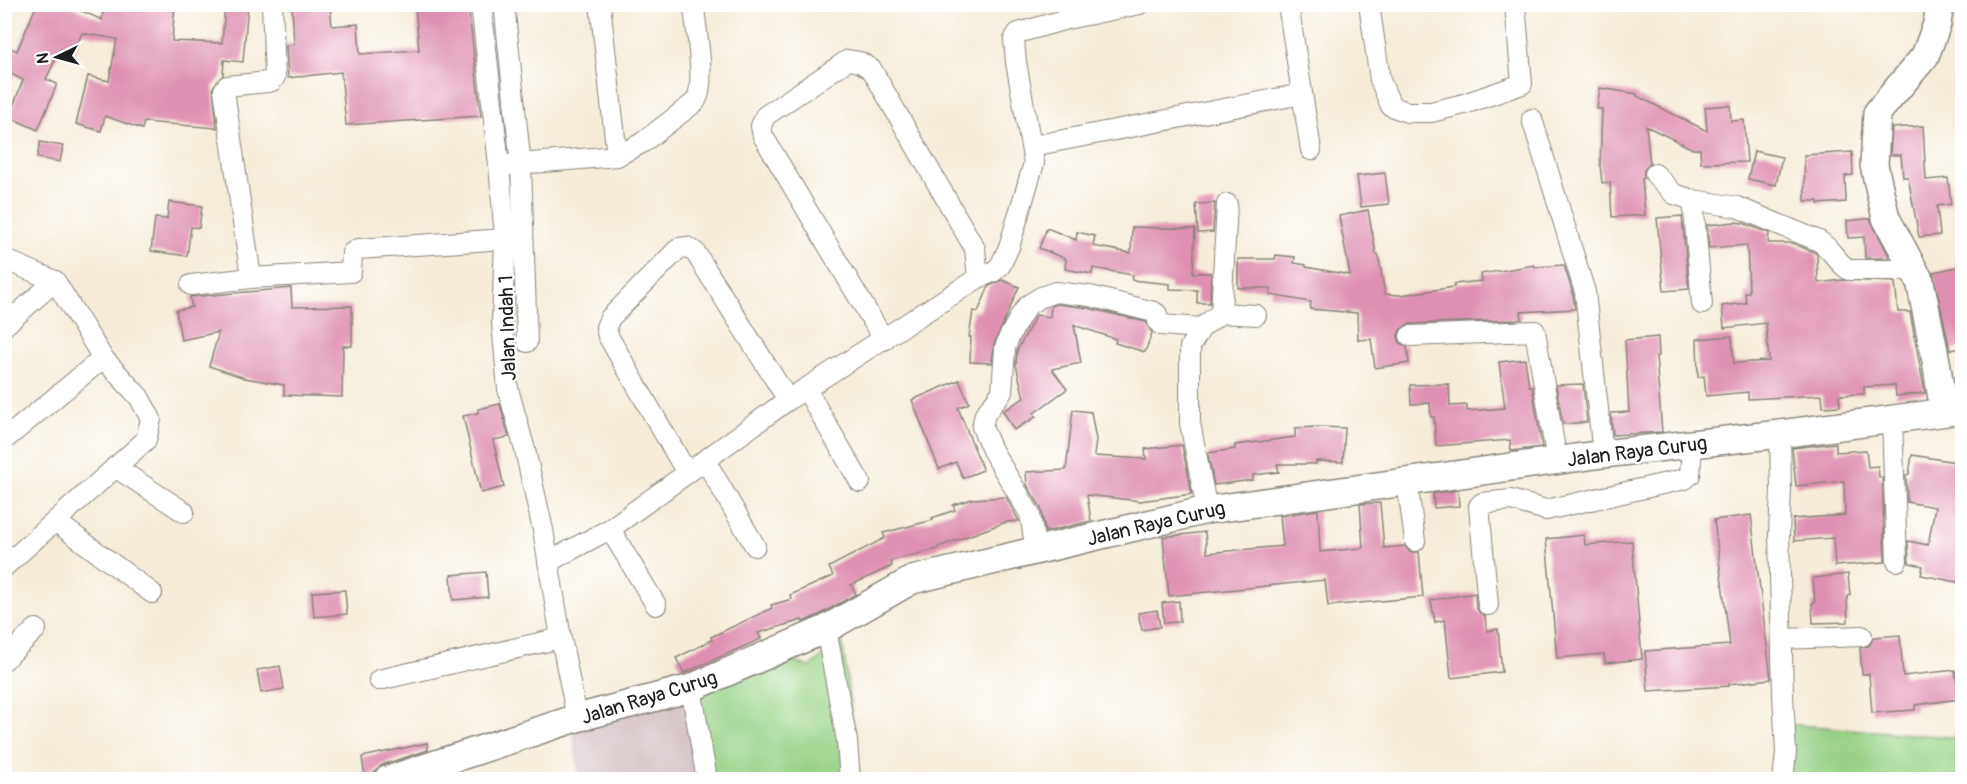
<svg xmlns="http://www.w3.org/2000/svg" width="1967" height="784" font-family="Pangolin,sans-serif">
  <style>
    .industrial { fill: #d2bec1 }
    .green { fill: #97d185; stroke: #5a7650; stroke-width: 1.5 }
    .building { fill: #df8fb1 }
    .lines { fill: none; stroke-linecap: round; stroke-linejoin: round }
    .street-casing { stroke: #89847a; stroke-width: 22 }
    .secondary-casing { stroke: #89847a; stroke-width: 30 }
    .street { stroke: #fff; stroke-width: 20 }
    .secondary { stroke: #fff; stroke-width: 27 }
    .labels { text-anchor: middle; stroke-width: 5; stroke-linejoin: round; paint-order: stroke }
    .street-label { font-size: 20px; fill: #1c1c1c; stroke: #fff }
  </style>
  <rect width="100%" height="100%" fill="#fff"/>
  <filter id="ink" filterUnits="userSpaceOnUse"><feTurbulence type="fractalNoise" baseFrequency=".0167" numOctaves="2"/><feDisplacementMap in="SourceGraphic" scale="12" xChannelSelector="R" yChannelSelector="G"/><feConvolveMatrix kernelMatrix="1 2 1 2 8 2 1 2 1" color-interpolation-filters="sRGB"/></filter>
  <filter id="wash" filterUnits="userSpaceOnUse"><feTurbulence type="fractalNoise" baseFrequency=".008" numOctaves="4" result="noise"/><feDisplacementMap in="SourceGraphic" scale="24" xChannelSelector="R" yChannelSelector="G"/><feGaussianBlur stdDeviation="1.35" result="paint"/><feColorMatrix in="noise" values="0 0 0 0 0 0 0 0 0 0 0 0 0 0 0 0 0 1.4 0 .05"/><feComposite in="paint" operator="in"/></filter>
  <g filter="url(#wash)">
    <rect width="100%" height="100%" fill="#f6ecd9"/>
    <!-- industrial -->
    <polygon class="industrial" points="692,678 709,779 579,779 571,722"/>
    <!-- green -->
    <g class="green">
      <polygon points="842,638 859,779 709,779 692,678 770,653 810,667"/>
      <polygon points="1786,724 1962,738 1962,779 1775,780"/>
    </g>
    <g id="blocks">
      <!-- building -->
      <g class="building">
        <polygon points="37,4 66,4 102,20 104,4 127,4 157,10 158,4 175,4 172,41 222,43 225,4 248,4 243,62 224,60 223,75 213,87 217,128 144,122 142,129 105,116 101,131 76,124 88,76 109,81 117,39 82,33 73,54 61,49 46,79 57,84 38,130 9,117 23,80 4,70 4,59 11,48 17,51"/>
        <polygon points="415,4 468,4 481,116 346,125 341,72 288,78 286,45 294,44 292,7 330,5 332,26 358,24 360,54 419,50"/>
        <polygon points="1600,88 1637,94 1637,96 1707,131 1705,107 1730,105 1731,121 1744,120 1747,162 1701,163 1700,149 1693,149 1646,126 1650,164 1644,170 1644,178 1642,179 1645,215 1612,217 1610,182 1602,183 1600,165 1602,109 1597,109"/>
        <polygon points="1923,126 1926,180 1948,178 1951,204 1937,206 1940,235 1919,237 1908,177 1903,177 1901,155 1890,155 1892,128"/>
        <polygon points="40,142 63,146 60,162 37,158"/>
        <polygon points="1754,151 1782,157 1776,185 1748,179"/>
        <polygon points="1852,152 1853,175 1845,176 1846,202 1818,204 1818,201 1805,201 1804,155"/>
        <polygon points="1385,173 1389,204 1361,207 1357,176"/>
        <polygon points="169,202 202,206 199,228 191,227 187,256 151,251 155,218 167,219"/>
        <polygon points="1215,203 1213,232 1198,233 1196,204"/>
        <polygon points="1368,210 1376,254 1378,254 1385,294 1401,295 1454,287 1454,284 1482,281 1481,274 1534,265 1535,267 1564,265 1573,294 1575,309 1521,312 1522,319 1516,320 1409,324 1400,330 1398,336 1400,343 1407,347 1409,363 1375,368 1371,339 1358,340 1357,313 1310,309 1311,302 1270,295 1271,288 1238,288 1238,259 1275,259 1276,255 1295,257 1294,263 1306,265 1306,267 1350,275 1339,216"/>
        <polygon points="1682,216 1689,289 1664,291 1657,218"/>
        <polygon points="1866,219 1870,219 1890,258 1865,258 1864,237 1848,238 1847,221"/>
        <polygon points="1735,222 1743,223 1769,233 1768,243 1792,243 1816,253 1817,255 1818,283 1843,280 1895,282 1898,312 1910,312 1925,393 1896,396 1895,385 1864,387 1864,394 1839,395 1840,406 1823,407 1822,395 1748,399 1748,392 1706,396 1704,376 1698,377 1697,339 1732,336 1734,363 1769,361 1766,323 1724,328 1722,306 1746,303 1745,292 1749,292 1747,245 1709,248 1707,225"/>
        <polygon points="1132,227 1195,229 1193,273 1211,273 1210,303 1197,303 1197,290 1170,289 1170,284 1132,280 1133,275 1093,268 1092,274 1065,269 1066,259 1039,248 1047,228 1076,240 1077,232 1095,236 1093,246 1131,253"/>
        <polygon points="1958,267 1962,289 1962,348 1950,350 1933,272"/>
        <polygon points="1002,280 1019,287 994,344 992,363 970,362 971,337 969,337 973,311 978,312 989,286"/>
        <polygon points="291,288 292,307 352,306 352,346 343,346 342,397 284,395 284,385 245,378 209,366 219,332 181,340 176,310 192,307 190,297"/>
        <polygon points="1056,304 1088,308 1146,322 1152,333 1145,352 1115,343 1116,339 1074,325 1081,363 1052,369 1067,389 1034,413 1036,417 1014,430 1003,411 1024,398 1016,365 1017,351 1036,315 1050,317 1051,306"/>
        <polygon points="1658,337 1659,356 1656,356 1662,432 1613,435 1611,413 1629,412 1625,340"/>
        <polygon points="1525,359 1529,386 1532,386 1542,447 1511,451 1510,440 1436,446 1434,417 1431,417 1430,403 1411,404 1410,385 1449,384 1450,406 1467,405 1467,411 1505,408 1499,362"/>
        <polygon points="959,380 969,403 958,408 983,470 963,478 956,462 939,469 912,400"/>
        <polygon points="1583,384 1587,422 1563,424 1556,385"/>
        <polygon points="500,404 509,437 493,440 504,487 481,493 463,416 478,413 478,409"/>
        <polygon points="1073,410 1091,412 1096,440 1094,456 1146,459 1145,449 1182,445 1192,494 1140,501 1087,495 1091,521 1045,532 1041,508 1027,485 1026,472 1066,470"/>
        <polygon points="1319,427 1345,428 1343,462 1316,461 1316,464 1277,464 1279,472 1253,475 1253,480 1214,485 1208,453 1235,449 1235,445 1295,437 1295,428"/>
        <polygon points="1836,443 1836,452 1866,450 1868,467 1878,466 1879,477 1882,477 1885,562 1835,566 1833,538 1794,541 1793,519 1845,515 1844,481 1796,486 1792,448"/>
        <polygon points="1912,455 1962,463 1962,583 1921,575 1923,566 1909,563 1908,541 1928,545 1935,507 1907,502 1906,475 1909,474"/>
        <polygon points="1458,490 1459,506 1434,508 1433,494"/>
        <polygon points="1006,497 1019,521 1006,522 938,547 938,549 890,561 892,566 851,585 856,594 819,615 803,622 802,620 758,633 761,639 684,673 676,658 712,640 711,637 772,608 771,605 792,599 790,595 833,576 829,567 885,538 883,533 933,520 932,518 955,510 953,505 972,499"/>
        <polygon points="1380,503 1384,548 1404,546 1410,552 1419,552 1423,597 1328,606 1325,580 1169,596 1163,537 1205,532 1207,553 1283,546 1280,516 1318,510 1320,552 1363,548 1360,504"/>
        <polygon points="1751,515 1771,679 1729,684 1729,686 1648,691 1645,651 1730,645 1714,520"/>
        <polygon points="1584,535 1585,545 1632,541 1642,659 1605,663 1604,654 1557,658 1546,539"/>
        <polygon points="486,572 488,597 453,600 451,575"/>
        <polygon points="1848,574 1850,595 1847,596 1848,622 1813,623 1812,603 1815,603 1813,578"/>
        <polygon points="345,590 347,614 314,617 312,592"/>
        <polygon points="1475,593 1476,607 1479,612 1485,616 1487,631 1498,629 1502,672 1451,678 1445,620 1435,622 1431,600"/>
        <polygon points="1179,601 1180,622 1164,623 1162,603"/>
        <polygon points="1157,610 1160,627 1142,630 1138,613"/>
        <polygon points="1900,635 1903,676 1955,670 1959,699 1915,705 1915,710 1872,713 1869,674 1862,674 1860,648 1869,646 1874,637"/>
        <polygon points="280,666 284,689 261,693 257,670"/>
        <polygon points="427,743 428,750 382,765 373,774 366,775 364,771 362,757"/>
      </g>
    </g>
  </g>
  <g filter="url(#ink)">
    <use href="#blocks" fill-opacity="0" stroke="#89847a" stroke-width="1.5"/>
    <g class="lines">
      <defs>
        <g id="street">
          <polyline points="481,4 499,165 505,239 502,323 508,389 525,450 543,530 561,638 577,718"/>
          <polyline points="504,4 521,166 527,342"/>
          <polyline points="1288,4 1311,150"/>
          <polyline points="1369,4 1380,80 1391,106 1407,112 1431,112 1464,104 1522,84 1515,4"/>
          <polyline points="1532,119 1585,292 1603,454"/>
          <polyline points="1032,146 1302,94"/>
          <path d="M617,156L642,143L695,102C707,86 696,30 694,8"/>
          <polyline points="507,165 617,156 600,4"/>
          <polyline points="1655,174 1674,194 1693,200"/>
          <polyline points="4,259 55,281 103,358 139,397 151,419 146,440 4,567"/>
          <polyline points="251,278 224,90 227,86 268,82 272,81 275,77 272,4"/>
          <polyline points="978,278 993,272 1000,266 1009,247 1034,163 1016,62 1014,40 1018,33 1067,19 1140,4"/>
          <polyline points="191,285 251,278 351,272 352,253 358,249 505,239"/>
          <path d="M1702,304L1693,200L1737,207L1819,241C1831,248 1837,263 1849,270H1915"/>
          <polyline points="1221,313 1256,315"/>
          <polyline points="4,326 55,281"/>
          <polyline points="1410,336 1535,331 1557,461"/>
          <polyline points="806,389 860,482"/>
          <polyline points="788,400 978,278 975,249 872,70 860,62 848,60 765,116 761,126 763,136 884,340"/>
          <polyline points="1892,420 1897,561"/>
          <polyline points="1780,434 1781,489 1779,535 1783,694 1786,753 1783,780"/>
          <polyline points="4,440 103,358"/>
          <polyline points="705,460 755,546"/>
          <polyline points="115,467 184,512"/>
          <polyline points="1407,481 1415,541"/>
          <polyline points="1207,510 1190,423 1190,347 1201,328 1221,313 1227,204"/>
          <polyline points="55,521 152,593"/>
          <polyline points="610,529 656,605"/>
          <polyline points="1036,552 1030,514 992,450 982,427 985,414 1002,392 1005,348 1009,337 1021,315 1028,305 1041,297 1055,292 1090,296 1154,312 1157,314 1158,322 1161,325 1201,328"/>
          <polyline points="548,562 610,529 788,400 695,252 687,247 679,248 610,318 606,327 608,336 687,473"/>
          <polyline points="1488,605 1479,506 1482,503 1511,500 1546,510 1685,479 1690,475 1692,445"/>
          <polyline points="826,629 847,741 850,780"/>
          <polyline points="1782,639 1862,636"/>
          <polyline points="4,660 36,629"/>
          <polyline points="379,680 561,638"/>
          <polyline points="691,688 707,780"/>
        </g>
        <g id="secondary">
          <polyline points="1940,4 1937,24 1925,56 1877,113 1874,165 1886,218 1920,281 1936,361 1944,412"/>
          <polyline points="387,780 577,718 691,688 826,629 912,580 1207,510 1603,454 1780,434 1962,410"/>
        </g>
      </defs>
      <!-- street casing -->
      <use href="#street" class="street-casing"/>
      <!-- secondary casing -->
      <use href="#secondary" class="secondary-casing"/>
      <!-- street -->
      <use href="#street" class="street"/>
      <!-- secondary -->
      <use href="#secondary" class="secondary"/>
    </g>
  </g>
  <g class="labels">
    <!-- street labels -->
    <g class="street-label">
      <text transform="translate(507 328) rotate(-92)" y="7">Jalan Indah 1</text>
      <text transform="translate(1637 451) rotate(-7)" y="7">Jalan Raya Curug</text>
      <text transform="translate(1156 523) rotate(-13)" y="7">Jalan Raya Curug</text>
      <text transform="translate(649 697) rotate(-17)" y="7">Jalan Raya Curug</text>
    </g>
  </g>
  <!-- margin -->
  <rect width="1967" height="784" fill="none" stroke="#fff" stroke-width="24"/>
  <!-- north arrow -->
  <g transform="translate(57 57) rotate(265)" stroke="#ffffff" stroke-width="4.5" paint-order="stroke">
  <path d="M0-4.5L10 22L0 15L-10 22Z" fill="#1c1c1c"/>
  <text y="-9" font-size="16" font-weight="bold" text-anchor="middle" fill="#1c1c1c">N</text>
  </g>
</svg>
